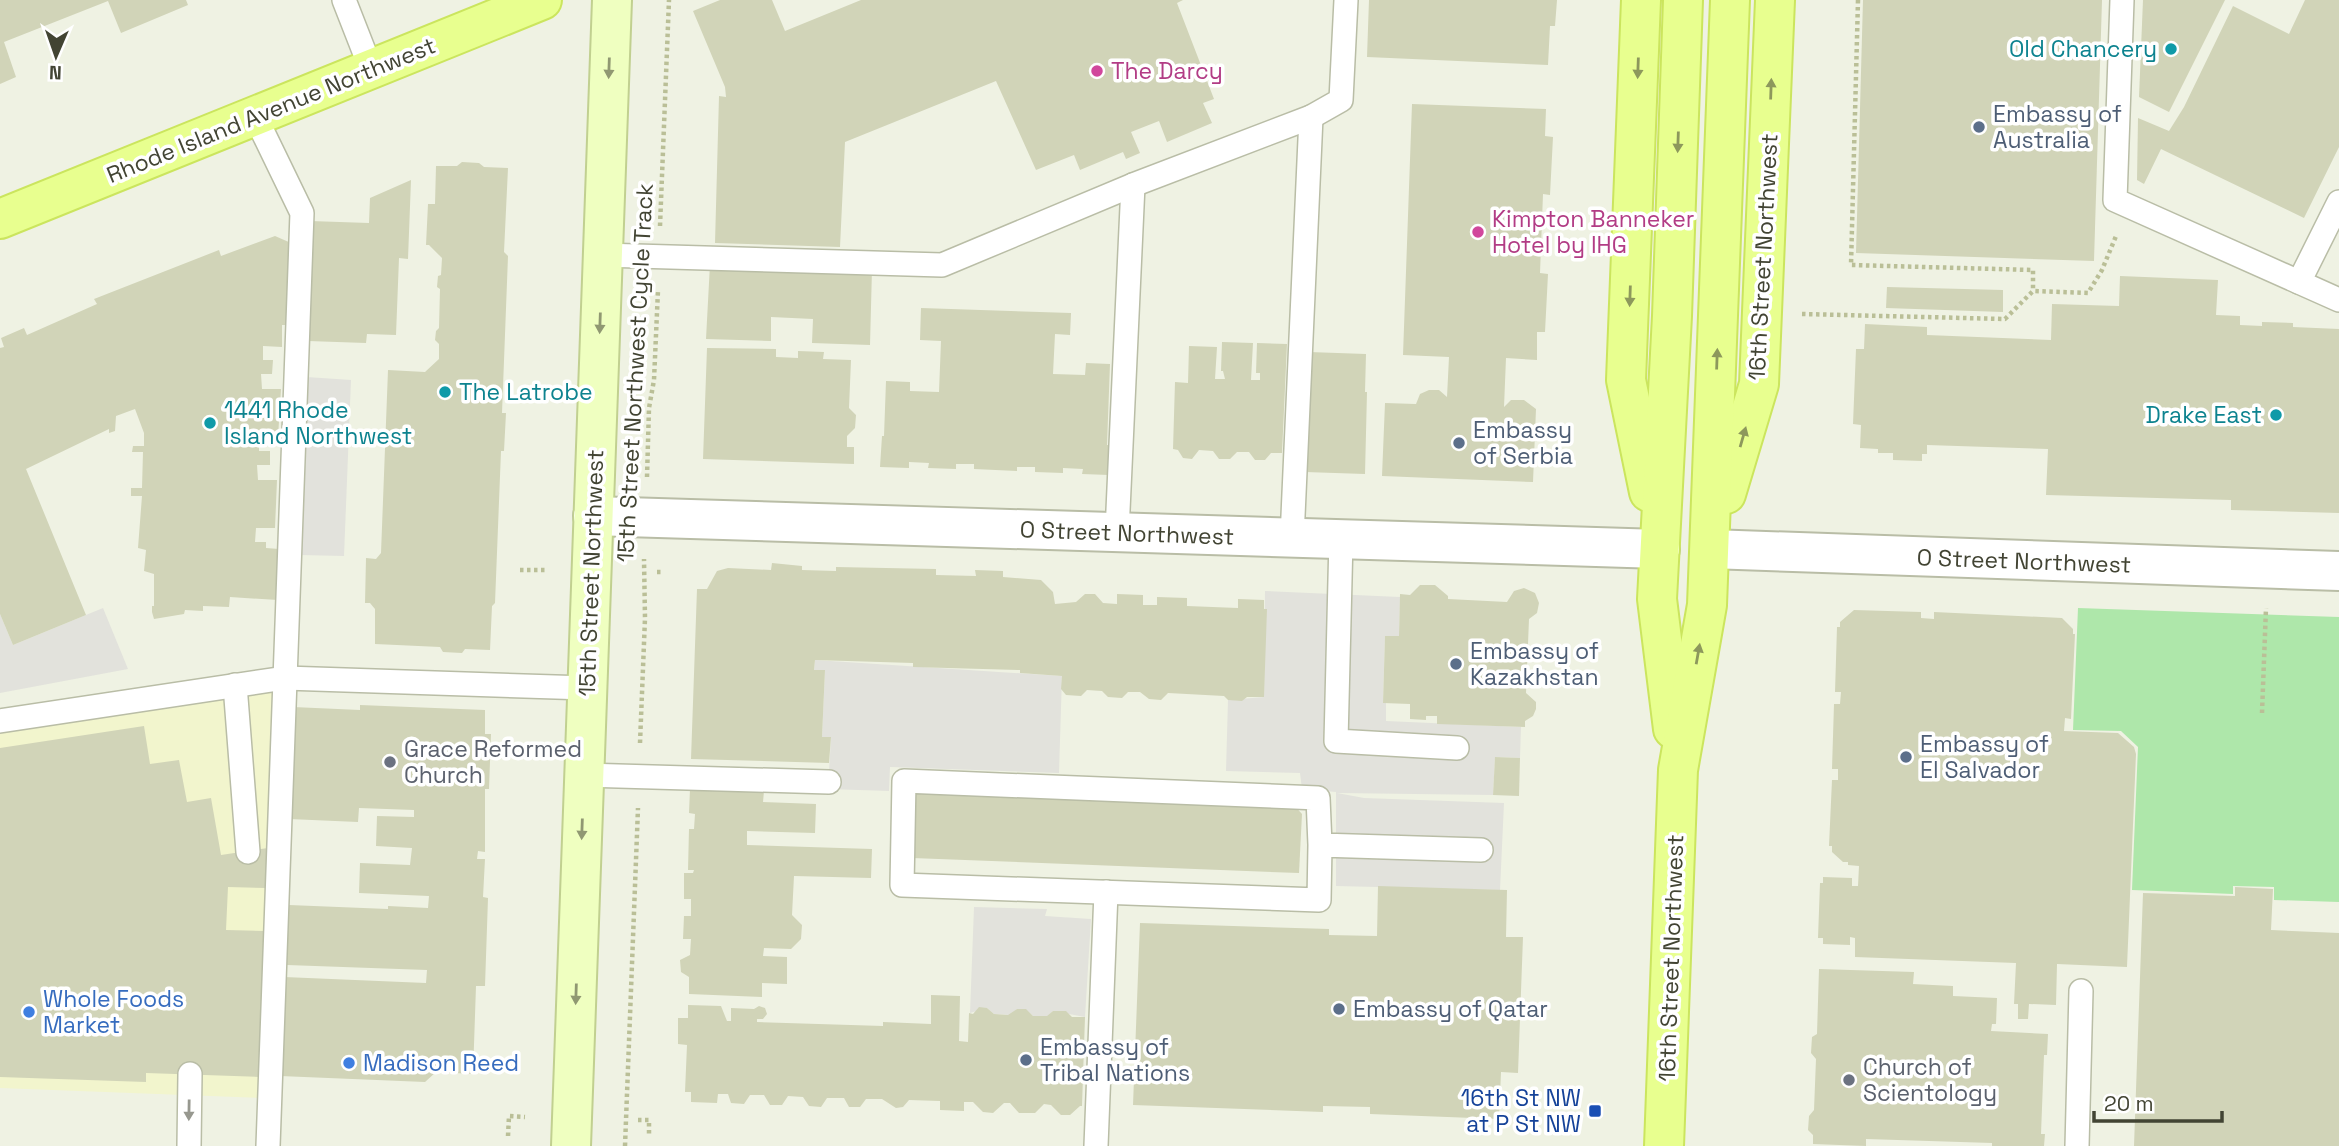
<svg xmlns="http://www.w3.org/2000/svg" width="2339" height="1146" font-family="'Space Grotesk',sans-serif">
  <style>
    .commercial { fill: #f2f5cd }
    .green { fill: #aee7aa }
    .parking { fill: #e2e2dc }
    .building { fill: #d1d4b8 }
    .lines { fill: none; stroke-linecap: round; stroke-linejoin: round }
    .lane-casing { stroke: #b9bda6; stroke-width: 26 }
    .street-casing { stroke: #b9bda6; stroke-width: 42 }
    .secondary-casing { stroke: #c1d090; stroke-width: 42 }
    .primary-casing { stroke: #cbe55e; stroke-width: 42 }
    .path { stroke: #babf97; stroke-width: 4.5; stroke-dasharray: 3.5 3.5; stroke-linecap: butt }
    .lane { stroke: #fff; stroke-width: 23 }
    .street { stroke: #fff; stroke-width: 38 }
    .secondary { stroke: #efffc0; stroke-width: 38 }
    .primary { stroke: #e8ff8f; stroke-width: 38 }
    .oneway { fill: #909872 }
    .oneway2 { fill: #8d985c }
    .oneway3 { fill: #97988f }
    .culture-dot { fill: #0f9aa8; stroke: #fff; stroke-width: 2.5 }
    .hotel-dot { fill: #d1479c; stroke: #fff; stroke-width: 2.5 }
    .service-dot { fill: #5c6f8a; stroke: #fff; stroke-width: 2.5 }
    .worship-dot { fill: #6b7280; stroke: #fff; stroke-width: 2.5 }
    .shop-dot { fill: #3f7fe0; stroke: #fff; stroke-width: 2.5 }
    .transit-dot { fill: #1a4fb4; stroke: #fff; stroke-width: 2.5 }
    .labels { text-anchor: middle; stroke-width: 7; stroke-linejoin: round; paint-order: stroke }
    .culture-label { font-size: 23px; fill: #0d838f; stroke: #fff; text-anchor: end }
    .hotel-label { font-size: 23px; fill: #b23c85; stroke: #fff; text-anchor: start }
    .street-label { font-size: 23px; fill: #424433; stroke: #fff }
    .service-label { font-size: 23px; fill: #4e5e75; stroke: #fff; text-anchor: start }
    .worship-label { font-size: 23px; fill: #5b616d; stroke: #fff; text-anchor: start }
    .shop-label { font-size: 23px; fill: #366cbe; stroke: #fff; text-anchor: start }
    .transit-label { font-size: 23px; fill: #164399; stroke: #fff; text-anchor: end }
  </style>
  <rect width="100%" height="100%" fill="#eff2e3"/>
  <!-- commercial -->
  <polygon class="commercial" points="273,690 261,1098 0,1088 0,731"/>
  <!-- green -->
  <polygon class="green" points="2078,608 2339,617 2339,902 2274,900 2274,887 2233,886 2233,894 2132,890 2138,747 2121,731 2073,730"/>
  <!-- parking -->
  <g class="parking">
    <polygon points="306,377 351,380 344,556 300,555"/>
    <polygon points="1265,591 1400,597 1399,636 1385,636 1383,702 1386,703 1386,721 1521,727 1520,758 1495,757 1493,795 1337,793 1364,798 1504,803 1500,890 1336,886 1336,792 1302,789 1300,773 1226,771 1228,700 1264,697"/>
    <polygon points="103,608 128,669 0,693 0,614 13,645"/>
    <polygon points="815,660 1062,676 1059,773 890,767 889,791 828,789 831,738 822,737 825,671 814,670"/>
    <polygon points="974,907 1047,909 1045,916 1091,919 1085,1017 1053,1011 1048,1016 1033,1016 1025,1009 1017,1009 1010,1015 994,1014 987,1008 970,1013"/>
  </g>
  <!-- building -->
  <g class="building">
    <polygon points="0,0 186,0 188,5 121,33 108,1 4,42 16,77 0,84"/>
    <polygon points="720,0 772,0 785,31 861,0 1183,0 1177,3 1214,99 1203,103 1212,123 1167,142 1159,121 1131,132 1140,153 1126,159 1123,152 1080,170 1074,155 1036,170 996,81 845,142 840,247 715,243 719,96 726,97 725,87 693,11"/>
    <polygon points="1369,0 1557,0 1555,26 1550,26 1548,65 1367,57"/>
    <polygon points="1863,0 2102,0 2094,261 1856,253"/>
    <polygon points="2143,0 2225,0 2169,112 2139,97"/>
    <polygon points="2305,0 2339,0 2339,147 2304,218 2161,149 2144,184 2137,180 2138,118 2169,131 2184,107 2233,6 2289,34"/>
    <polygon points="1412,104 1546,109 1545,136 1553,137 1550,195 1543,194 1540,273 1548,274 1545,332 1537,332 1537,360 1506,358 1504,407 1511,400 1524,400 1536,409 1533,482 1382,476 1385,403 1416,404 1420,394 1429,390 1439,390 1447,397 1449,357 1403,355"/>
    <polygon points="462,162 479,163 484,167 508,168 504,252 508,256 502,413 506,413 504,451 501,451 495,603 492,606 490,650 465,649 462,653 443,652 440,647 375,644 375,609 370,603 365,603 366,558 376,559 381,553 388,370 425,372 439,359 439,344 435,340 436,331 439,328 440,289 437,287 438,276 441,275 442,258 429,245 426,245 428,204 435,204 436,166 457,166"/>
    <polygon points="411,180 408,259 399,258 396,335 367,334 366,343 308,341 310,221 369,223 370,198"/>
    <polygon points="275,236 291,243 291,325 282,325 282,347 263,346 263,360 273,360 272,374 261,374 262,389 281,389 278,437 259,438 259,451 270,451 270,465 257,465 258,480 277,480 275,528 256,528 255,542 266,542 266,548 279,549 278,600 230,597 229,607 203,606 203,611 185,610 184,614 154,619 152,612 152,606 154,606 154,574 144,571 146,550 138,548 142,496 131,496 131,488 142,488 143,452 132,452 133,446 144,446 144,433 135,409 116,416 115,431 109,433 109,429 26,469 86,615 13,645 0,614 0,348 4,347 1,338 24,328 27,335 97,304 94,299 219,250 221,256"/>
    <polygon points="710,264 872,269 870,345 812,343 813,319 771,317 771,341 706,339"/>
    <polygon points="2120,276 2218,280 2216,315 2240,316 2240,325 2262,326 2262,322 2293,323 2293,327 2339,329 2339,513 2231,510 2231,500 2046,495 2048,449 1927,445 1927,454 1922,454 1922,461 1893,460 1893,453 1878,453 1878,449 1860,448 1861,425 1853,424 1856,349 1864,349 1865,324 1927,327 1927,335 2051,340 2052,304 2119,306"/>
    <polygon points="1887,287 2003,290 2003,312 1886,308"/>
    <polygon points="921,308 1071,313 1070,335 1055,334 1053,374 1085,375 1086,363 1110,364 1107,445 1110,445 1109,475 1082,474 1083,469 1063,468 1063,473 1035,472 1035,467 1017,467 1017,471 974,469 974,464 956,464 956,469 928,468 929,463 909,462 909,468 880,467 882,436 884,436 886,381 910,382 910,391 939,392 941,341 920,340"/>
    <polygon points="1222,342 1253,343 1251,380 1260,380 1260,373 1256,373 1257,343 1287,344 1282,453 1271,453 1265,460 1255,460 1249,452 1237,452 1230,459 1219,459 1213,451 1199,450 1192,459 1183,458 1178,450 1173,449 1175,382 1188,383 1189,346 1217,347 1215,379 1225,379 1223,371 1221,371"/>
    <polygon points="707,348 776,349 776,357 798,358 798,351 824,352 823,359 851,360 849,408 856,415 855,428 847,436 847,447 854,447 854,464 703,459"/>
    <polygon points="1309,352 1366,354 1365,392 1367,392 1365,474 1305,472"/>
    <polygon points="772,563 802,566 802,570 836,571 836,567 936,569 936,575 976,576 975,570 1003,571 1003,577 1041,580 1053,592 1055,604 1076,602 1085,594 1095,594 1103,603 1117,604 1117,594 1143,595 1143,605 1157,605 1157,597 1187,598 1187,606 1238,608 1238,599 1264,600 1264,609 1267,609 1264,697 1247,697 1242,701 1228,700 1224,696 1168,693 1161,700 1149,699 1140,692 1128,692 1122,698 1108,697 1102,691 1087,690 1081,696 1066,695 1061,689 1062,676 1020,673 1020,670 913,667 913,663 815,660 814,670 825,670 822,737 831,737 829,763 691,759 697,589 707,589 717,571 728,568 771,570"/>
    <polygon points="1420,585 1435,585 1448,596 1448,599 1507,602 1514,591 1524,588 1535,593 1539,603 1537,613 1529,619 1526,693 1536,702 1536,709 1533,716 1525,721 1525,727 1437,724 1437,716 1426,716 1426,720 1410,719 1410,704 1383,703 1385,636 1399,636 1400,594 1410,595"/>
    <polygon points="1854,610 1921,612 1921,618 1934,619 1934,612 2062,618 2073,629 2073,634 2075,634 2071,719 2065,718 2064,731 2118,733 2134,747 2136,754 2127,967 2057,964 2056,1005 2029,1004 2028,1019 2018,1019 2018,1004 2014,1004 2016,963 1855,957 1855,938 1850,937 1850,945 1823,944 1823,938 1818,938 1820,883 1823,883 1823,877 1852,878 1852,886 1858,886 1859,866 1848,865 1848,862 1843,862 1832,852 1832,846 1829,846 1832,780 1838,780 1838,769 1832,769 1834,704 1840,704 1841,692 1835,692 1837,627 1840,627 1840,622"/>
    <polygon points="360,705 485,710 485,734 491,734 489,789 485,789 485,852 478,851 477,859 485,859 483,897 488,898 485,986 476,986 473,1074 436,1072 425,1082 280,1076 284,977 426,983 427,970 287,965 289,905 388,909 388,906 428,908 429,896 359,893 360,863 410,865 412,848 376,846 377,816 414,817 414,810 359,808 358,822 289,819 293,707 360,710"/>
    <polygon points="144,726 150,764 179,760 187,802 211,798 221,855 268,848 267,888 228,887 226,930 265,931 260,1077 146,1073 146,1082 0,1077 0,748"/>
    <polygon points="1495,757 1520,758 1519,796 1493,795"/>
    <polygon points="690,789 764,791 763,802 816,804 815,833 747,831 747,845 872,849 871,878 794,876 792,915 802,925 801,939 791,949 764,948 763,956 787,957 787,984 762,983 762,997 689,994 689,977 681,972 680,960 690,955 691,939 683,939 684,916 691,916 691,899 684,899 684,873 693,873 694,870 688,870 689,829 694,829 695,814 689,813"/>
    <polygon points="915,789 1292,803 1302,814 1299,873 912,858"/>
    <polygon points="1378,886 1507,890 1506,937 1523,937 1518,1073 1501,1072 1499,1119 1370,1114 1370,1107 1323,1106 1323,1112 1133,1105 1140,923 1329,929 1329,935 1377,936"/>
    <polygon points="2235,887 2273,889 2271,930 2339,933 2339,1146 2134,1146 2143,893 2235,896"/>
    <polygon points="1819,969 1914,972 1913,984 1953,986 1953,996 1997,998 1996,1024 1992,1024 1991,1031 2048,1034 2047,1055 2044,1055 2041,1134 2045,1134 2044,1146 1992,1146 1992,1143 1866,1139 1866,1146 1813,1144 1813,1135 1808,1130 1809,1116 1814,1110 1816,1059 1811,1053 1812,1037 1817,1034"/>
    <polygon points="931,995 960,996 959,1041 968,1042 969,1013 973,1014 979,1007 987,1008 994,1014 1008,1015 1017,1009 1026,1009 1033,1016 1047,1016 1053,1011 1066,1011 1072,1017 1085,1017 1082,1106 1080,1106 1070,1115 1061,1115 1051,1105 1044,1104 1035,1113 1019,1113 1010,1103 1004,1103 993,1113 983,1112 973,1102 964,1102 964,1111 940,1110 940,1101 909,1100 903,1107 896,1108 882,1099 866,1099 860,1107 849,1107 844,1098 827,1098 821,1107 809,1106 803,1097 788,1096 782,1105 770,1105 764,1095 750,1095 744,1104 731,1103 728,1094 718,1094 717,1103 691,1102 691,1092 685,1092 687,1045 678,1044 678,1018 688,1018 688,1005 721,1006 727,1021 731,1021 731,1008 754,1009 759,1006 765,1008 767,1014 763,1019 757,1019 757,1022 883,1026 883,1022 931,1024"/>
  </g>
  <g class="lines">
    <defs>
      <g id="lane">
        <polyline points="344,0 371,69"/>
        <polyline points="2122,0 2115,200 2339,300"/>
        <polyline points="255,116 302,213 268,1146"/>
        <polyline points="602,255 942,265 1133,185 1311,117 1341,100 1346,0"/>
        <polyline points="2299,282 2339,202"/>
        <polyline points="1117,532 1133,185"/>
        <polyline points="1292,538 1311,117"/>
        <polyline points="1341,539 1336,741 1457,748"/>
        <polyline points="235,685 248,852"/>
        <polyline points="0,721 285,678 587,688"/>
        <polyline points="584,775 829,782"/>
        <polyline points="1320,845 1318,798 904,781 902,885 1319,900 1320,845 1481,850"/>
        <polyline points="189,1146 190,1074"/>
        <polyline points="1096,1146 1106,892"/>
        <polyline points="2077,1146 2081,991"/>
      </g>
      <g id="street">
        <polyline points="593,516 1660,549"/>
        <polyline points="1710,549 2339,571"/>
      </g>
      <polyline id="secondary" points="571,1146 612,0"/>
      <g id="primary">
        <polyline points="1641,0 1626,380 1649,492"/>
        <polyline points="0,219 542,0"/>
        <polyline points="1726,494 1759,384 1775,0"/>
        <polyline points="1673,729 1657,599 1672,316 1683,0"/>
        <polyline points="1664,1146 1678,770 1707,605 1730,0"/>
      </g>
    </defs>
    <!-- lane casing -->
    <use href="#lane" class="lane-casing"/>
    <!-- street casing -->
    <use href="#street" class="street-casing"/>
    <!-- secondary casing -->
    <use href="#secondary" class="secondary-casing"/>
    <!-- primary casing -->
    <use href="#primary" class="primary-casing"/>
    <!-- path -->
    <g class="path">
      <polyline points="1858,0 1851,265 2033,270 2033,291"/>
      <polyline points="660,226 669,0"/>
      <polyline points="1802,314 2005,319 2033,291 2088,293 2102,270 2116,236"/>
      <polyline points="647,477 649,408 654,380 658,290"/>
      <polyline points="520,570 546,570"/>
      <polyline points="657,572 664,572"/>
      <polyline points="2262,713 2266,608"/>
      <polyline points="640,743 645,618 644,559"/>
      <polyline points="638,1120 649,1120 649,1135"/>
      <polyline points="508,1136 509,1116 525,1117"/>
      <polyline points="625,1146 638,808"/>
    </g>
    <!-- lane -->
    <use href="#lane" class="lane"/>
    <!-- street -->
    <use href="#street" class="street"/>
    <!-- secondary -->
    <use href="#secondary" class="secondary"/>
    <!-- primary -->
    <use href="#primary" class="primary"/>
  </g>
  <!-- one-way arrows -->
  <defs><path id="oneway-solid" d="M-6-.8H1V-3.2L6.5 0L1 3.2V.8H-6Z" transform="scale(1.75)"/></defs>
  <g class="oneway">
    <use href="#oneway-solid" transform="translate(609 68) rotate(92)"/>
    <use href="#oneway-solid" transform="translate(600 323) rotate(92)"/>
    <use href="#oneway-solid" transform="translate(582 829) rotate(92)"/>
    <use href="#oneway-solid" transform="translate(576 994) rotate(92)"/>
  </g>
  <g class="oneway2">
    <use href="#oneway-solid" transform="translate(1638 68) rotate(92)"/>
    <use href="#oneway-solid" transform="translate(1771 89) rotate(-88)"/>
    <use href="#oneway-solid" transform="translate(1678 142) rotate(92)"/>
    <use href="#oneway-solid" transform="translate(1630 296) rotate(92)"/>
    <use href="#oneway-solid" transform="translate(1717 359) rotate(-88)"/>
    <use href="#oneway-solid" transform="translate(1743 437) rotate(-74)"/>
    <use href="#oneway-solid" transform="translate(1698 654) rotate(-80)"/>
  </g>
  <use class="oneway3" href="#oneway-solid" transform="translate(189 1110) rotate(91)"/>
  <!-- markers -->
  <g class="culture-dot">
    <circle cx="2171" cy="49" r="7"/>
    <circle cx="445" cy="392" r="7"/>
    <circle cx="2276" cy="415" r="7"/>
    <circle cx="210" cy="423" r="7"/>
  </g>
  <g class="hotel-dot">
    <circle cx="1097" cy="71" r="7"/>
    <circle cx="1478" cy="232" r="7"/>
  </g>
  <g class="service-dot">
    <circle cx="1979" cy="127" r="7"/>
    <circle cx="1459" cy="443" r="7"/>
    <circle cx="1456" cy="664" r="7"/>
    <circle cx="1906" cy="757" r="7"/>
    <circle cx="1339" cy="1009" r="7"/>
    <circle cx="1026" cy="1060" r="7"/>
  </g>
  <g class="worship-dot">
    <circle cx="390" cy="762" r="7"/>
    <circle cx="1849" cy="1080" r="7"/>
  </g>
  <g class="shop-dot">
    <circle cx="29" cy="1012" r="7"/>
    <circle cx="349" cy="1063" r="7"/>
  </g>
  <rect class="transit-dot" x="1588" y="1104" width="14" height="14" rx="3.5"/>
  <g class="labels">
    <!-- culture labels -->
    <g class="culture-label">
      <text x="2157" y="57">Old Chancery</text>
      <text x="459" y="400" text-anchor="start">The Latrobe</text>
      <text x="224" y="418" text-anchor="start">1441 Rhode<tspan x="224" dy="26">Island Northwest</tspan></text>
      <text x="2262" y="423">Drake East</text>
    </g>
    <!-- hotel labels -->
    <g class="hotel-label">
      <text x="1111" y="79">The Darcy</text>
      <text x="1492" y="227">Kimpton Banneker<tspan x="1492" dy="26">Hotel by IHG</tspan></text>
    </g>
    <!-- street labels -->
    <g class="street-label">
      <text transform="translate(271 110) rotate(-22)" y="8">Rhode Island Avenue Northwest</text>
      <text transform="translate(1763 257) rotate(-87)" y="8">16th Street Northwest</text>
      <text transform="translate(635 373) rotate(-87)" y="8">15th Street Northwest Cycle Track</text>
      <text transform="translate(1127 533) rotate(2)" y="8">O Street Northwest</text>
      <text transform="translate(2024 561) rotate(2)" y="8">O Street Northwest</text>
      <text transform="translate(591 573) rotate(-88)" y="8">15th Street Northwest</text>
      <text transform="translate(1671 958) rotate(-88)" y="8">16th Street Northwest</text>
    </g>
    <!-- service labels -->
    <g class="service-label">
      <text x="1993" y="122">Embassy of<tspan x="1993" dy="26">Australia</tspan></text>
      <text x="1473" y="438">Embassy<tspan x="1473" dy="26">of Serbia</tspan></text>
      <text x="1470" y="659">Embassy of<tspan x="1470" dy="26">Kazakhstan</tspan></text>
      <text x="1920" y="752">Embassy of<tspan x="1920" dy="26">El Salvador</tspan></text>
      <text x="1353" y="1017">Embassy of Qatar</text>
      <text x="1040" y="1055">Embassy of<tspan x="1040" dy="26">Tribal Nations</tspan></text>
    </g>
    <!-- worship labels -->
    <g class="worship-label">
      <text x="404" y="757">Grace Reformed<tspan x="404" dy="26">Church</tspan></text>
      <text x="1863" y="1075">Church of<tspan x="1863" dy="26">Scientology</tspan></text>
    </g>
    <!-- shop labels -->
    <g class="shop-label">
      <text x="43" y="1007">Whole Foods<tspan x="43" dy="26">Market</tspan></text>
      <text x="363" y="1071">Madison Reed</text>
    </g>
    <!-- transit labels -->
    <g class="transit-label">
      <text x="1581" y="1106">16th St NW<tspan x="1581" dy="26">at P St NW</tspan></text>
    </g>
  </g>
  <!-- north arrow -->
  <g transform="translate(56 56) rotate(182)" stroke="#ffffff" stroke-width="5" paint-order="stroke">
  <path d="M0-5L12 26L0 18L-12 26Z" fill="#424433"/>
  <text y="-10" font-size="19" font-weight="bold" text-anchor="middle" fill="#424433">N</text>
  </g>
  <!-- scale -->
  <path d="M2094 1111v10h128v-10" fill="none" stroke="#424433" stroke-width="3.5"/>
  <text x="2104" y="1111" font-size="21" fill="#424433" stroke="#ffffff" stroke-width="5" paint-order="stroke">20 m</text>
</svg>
